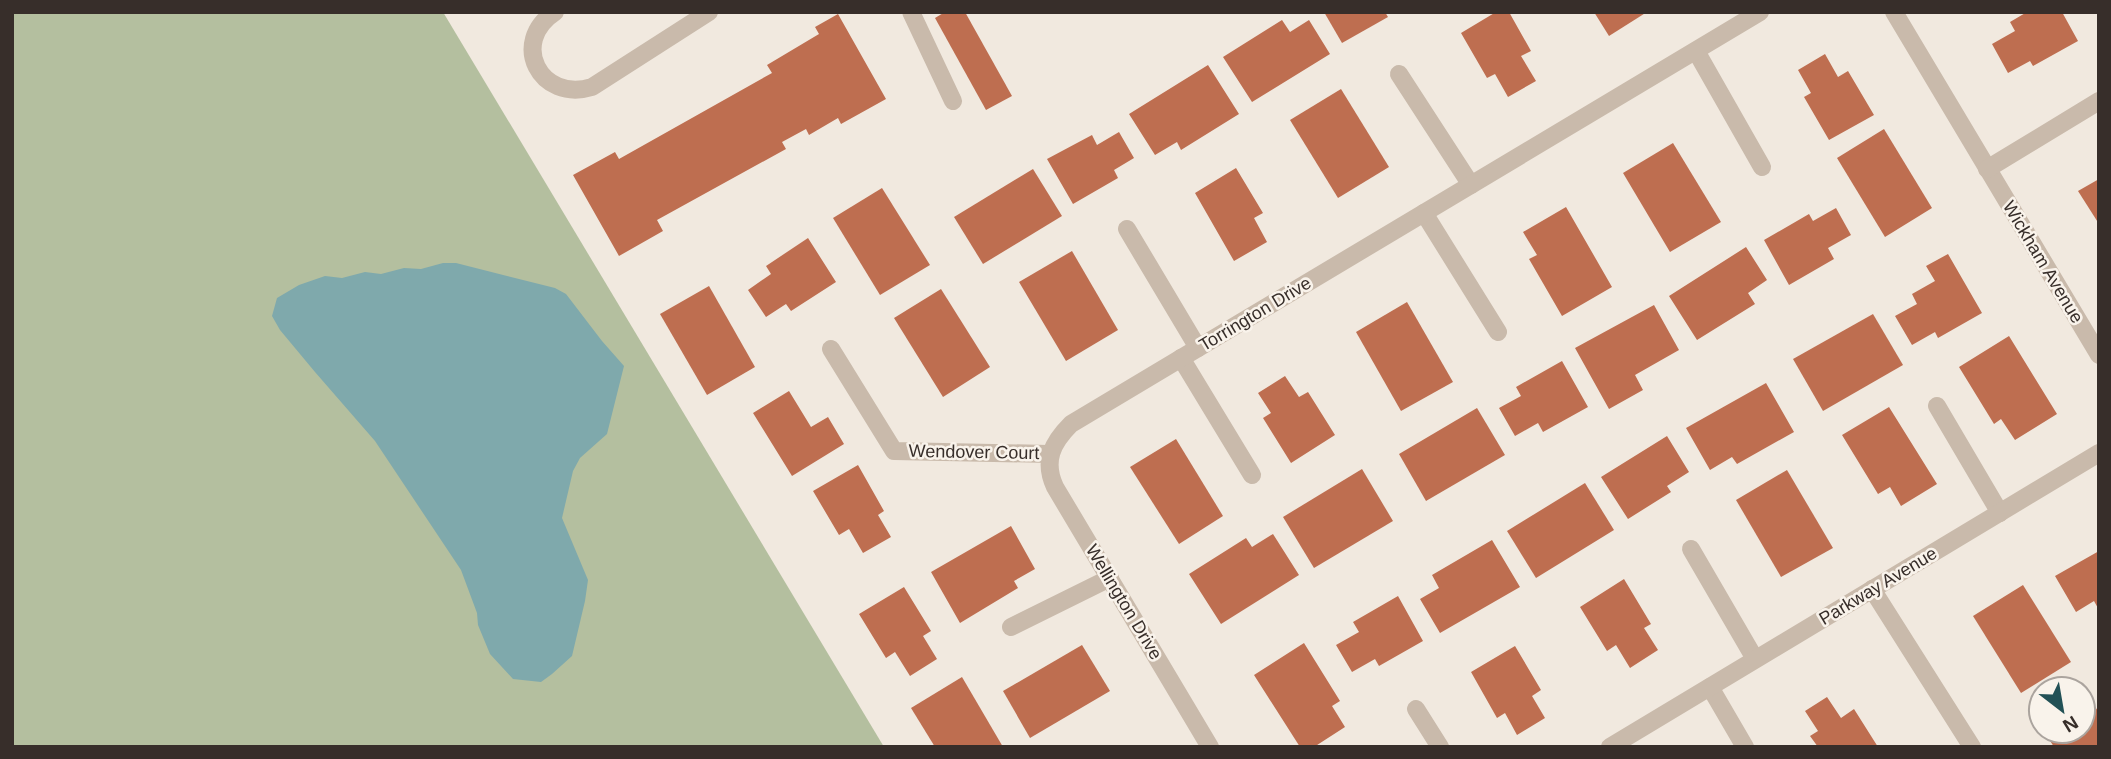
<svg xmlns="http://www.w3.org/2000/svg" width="2111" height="759" font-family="Helvetica,sans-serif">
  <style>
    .green { fill: #b4bf9f }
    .water { fill: #7fa9ac }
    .building { fill: #be6e50 }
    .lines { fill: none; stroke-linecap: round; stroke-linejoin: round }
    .minor { stroke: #c9baab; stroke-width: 18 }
    .labels { text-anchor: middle; stroke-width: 5; stroke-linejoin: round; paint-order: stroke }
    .street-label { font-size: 18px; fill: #372e2a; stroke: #f9f3eb }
  </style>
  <rect width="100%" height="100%" fill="#f1e9df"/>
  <!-- green -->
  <polygon class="green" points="12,12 443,12 884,747 12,747"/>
  <!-- water -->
  <polygon class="water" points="443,263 456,263 555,288 566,294 602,341 624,366 607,434 580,458 573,471 562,518 588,580 585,601 572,656 552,674 541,682 513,679 490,654 478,625 477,613 461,570 375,441 315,372 280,330 272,316 277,298 299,285 325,276 342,278 365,272 381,274 404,268 421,269"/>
  <!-- building -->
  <g class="building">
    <polygon points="945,12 965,12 1012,96 986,110 935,18"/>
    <polygon points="1324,12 1385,12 1388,17 1342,43"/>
    <polygon points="1496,12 1509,12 1531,51 1521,56 1536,81 1508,97 1495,74 1487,78 1461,33"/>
    <polygon points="1594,12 1647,12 1609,36"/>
    <polygon points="2027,12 2062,12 2078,41 2033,66 2030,61 2008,73 1992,44 2015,31 2010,22"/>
    <polygon points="838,14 886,99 841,124 838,118 809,135 806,129 782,142 786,149 657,220 663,231 619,256 573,175 615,152 619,159 772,73 767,65 819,34 815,27"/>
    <polygon points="1282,20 1290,32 1309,20 1330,54 1252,102 1223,57"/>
    <polygon points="1825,54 1838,77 1848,71 1874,115 1829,140 1804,97 1811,93 1798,70"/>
    <polygon points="1208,65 1239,114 1181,150 1177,142 1155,155 1129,114"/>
    <polygon points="1341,89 1389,167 1338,198 1290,120"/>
    <polygon points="1884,129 1932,208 1885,237 1837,158"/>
    <polygon points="1119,132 1134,158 1114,170 1118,178 1073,204 1047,159 1092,135 1097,145"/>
    <polygon points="1673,143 1721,222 1670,252 1623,173"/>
    <polygon points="1236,168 1263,213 1254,218 1267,242 1234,261 1195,193"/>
    <polygon points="1033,169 1062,216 983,264 954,217"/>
    <polygon points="2099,179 2099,224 2078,191"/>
    <polygon points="882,188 930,265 880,295 833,218"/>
    <polygon points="1566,207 1612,287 1562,316 1529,259 1537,255 1523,232"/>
    <polygon points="1836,208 1851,235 1828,248 1834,259 1789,285 1764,240 1809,214 1813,221"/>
    <polygon points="808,238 836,282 791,311 786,304 766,317 748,290 771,274 766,266"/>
    <polygon points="1746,247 1767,280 1748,293 1755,304 1697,340 1669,296"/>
    <polygon points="1072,251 1118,330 1066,361 1019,282"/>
    <polygon points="1948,254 1982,313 1938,338 1935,332 1912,345 1895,316 1917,304 1912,294 1935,281 1926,266"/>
    <polygon points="709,286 755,367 707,395 660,314"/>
    <polygon points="941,289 990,367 943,397 894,318"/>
    <polygon points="1407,302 1453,382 1401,411 1356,332"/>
    <polygon points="1654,305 1679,350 1635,375 1643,390 1609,409 1575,348"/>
    <polygon points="1873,314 1903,365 1823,411 1793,359"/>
    <polygon points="2009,336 2057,414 2015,440 2001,419 1994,424 1959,367"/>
    <polygon points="1562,361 1588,407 1543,432 1538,423 1515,436 1499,408 1521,396 1516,387"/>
    <polygon points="1285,376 1299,397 1308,392 1335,435 1291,463 1263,418 1271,413 1258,393"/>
    <polygon points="1766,383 1794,432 1737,464 1732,457 1710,470 1686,428"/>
    <polygon points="789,391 811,427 828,417 844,444 792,476 753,413"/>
    <polygon points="1889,407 1937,484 1901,506 1890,487 1878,494 1842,435"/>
    <polygon points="1477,408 1505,455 1426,501 1399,454"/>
    <polygon points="1667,436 1689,472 1667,486 1671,492 1628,519 1601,477"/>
    <polygon points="1176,439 1223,516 1179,544 1130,467"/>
    <polygon points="858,465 884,511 878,515 891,537 863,553 849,529 839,535 813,491"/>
    <polygon points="1362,469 1393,521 1314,568 1283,517"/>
    <polygon points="1787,470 1833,548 1781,577 1736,500"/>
    <polygon points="1585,483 1614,530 1536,578 1507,531"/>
    <polygon points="1011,526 1035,569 1014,581 1018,588 960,623 931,572"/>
    <polygon points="1273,534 1299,575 1221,624 1189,574 1246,538 1252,547"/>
    <polygon points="1492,540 1520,587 1440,633 1420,599 1439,588 1432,575"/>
    <polygon points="2099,551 2099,610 2094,601 2076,612 2055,576"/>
    <polygon points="1624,579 1651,624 1644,628 1658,650 1630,668 1616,645 1607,651 1580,607"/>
    <polygon points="2023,585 2071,662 2021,693 1973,616"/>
    <polygon points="904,587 931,631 923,636 937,659 910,676 895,652 886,658 859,614"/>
    <polygon points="1398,596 1423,641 1379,666 1375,659 1352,672 1336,645 1359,632 1353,622"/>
    <polygon points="1304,643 1340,701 1332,706 1345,727 1314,747 1300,747 1254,675"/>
    <polygon points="1082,645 1110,691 1030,738 1003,691"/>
    <polygon points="1515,646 1541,690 1532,696 1545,718 1517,735 1505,713 1497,718 1471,672"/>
    <polygon points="962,677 1003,747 935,747 911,708"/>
    <polygon points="2082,685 2099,713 2099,747 2054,747 2044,731 2083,731 2083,689 2076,689"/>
    <polygon points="1827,697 1841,718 1854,709 1878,747 1818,747 1810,736 1818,731 1805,711"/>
  </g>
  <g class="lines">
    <!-- minor -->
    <g class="minor">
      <path d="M555,12C509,42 540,103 592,87L709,12"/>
      <polyline points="911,12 953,101"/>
      <polyline points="1894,12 2099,355"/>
      <polyline points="1696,51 1762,167"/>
      <polyline points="1399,74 1471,185"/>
      <polyline points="1987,169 2099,101"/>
      <polyline points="1424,213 1498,332"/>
      <polyline points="1127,229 1198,348"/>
      <polyline points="831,349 894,451 1049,454"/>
      <polyline points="1181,358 1252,475"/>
      <polyline points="1937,406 2000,513"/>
      <polyline points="1691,549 1755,659"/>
      <polyline points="1872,589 1972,747"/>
      <polyline points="1011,627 1110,578"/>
      <polyline points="1710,687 1745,747"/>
      <polyline points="1416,709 1440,747"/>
      <path d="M1210,747L1055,487C1043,461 1052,443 1071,424L1760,12"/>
      <polyline points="1610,747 2099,453"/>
    </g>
  </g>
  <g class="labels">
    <!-- street labels -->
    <g class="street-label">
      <text transform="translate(2043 262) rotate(59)" y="6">Wickham Avenue</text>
      <text transform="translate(1255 314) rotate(-31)" y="6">Torrington Drive</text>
      <text transform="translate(974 452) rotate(1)" y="6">Wendover Court</text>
      <text transform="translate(1878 586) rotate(-31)" y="6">Parkway Avenue</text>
      <text transform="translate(1124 602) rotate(59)" y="6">Wellington Drive</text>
    </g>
  </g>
  <!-- border -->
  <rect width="2111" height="759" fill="none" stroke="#372e2a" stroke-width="28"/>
  <!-- north arrow -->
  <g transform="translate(2062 710) rotate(149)"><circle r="33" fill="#f9f3eb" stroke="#aba49e" stroke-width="2"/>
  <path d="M0-5L12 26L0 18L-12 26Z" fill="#225156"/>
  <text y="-10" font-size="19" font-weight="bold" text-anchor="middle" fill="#372e2a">N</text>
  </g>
</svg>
